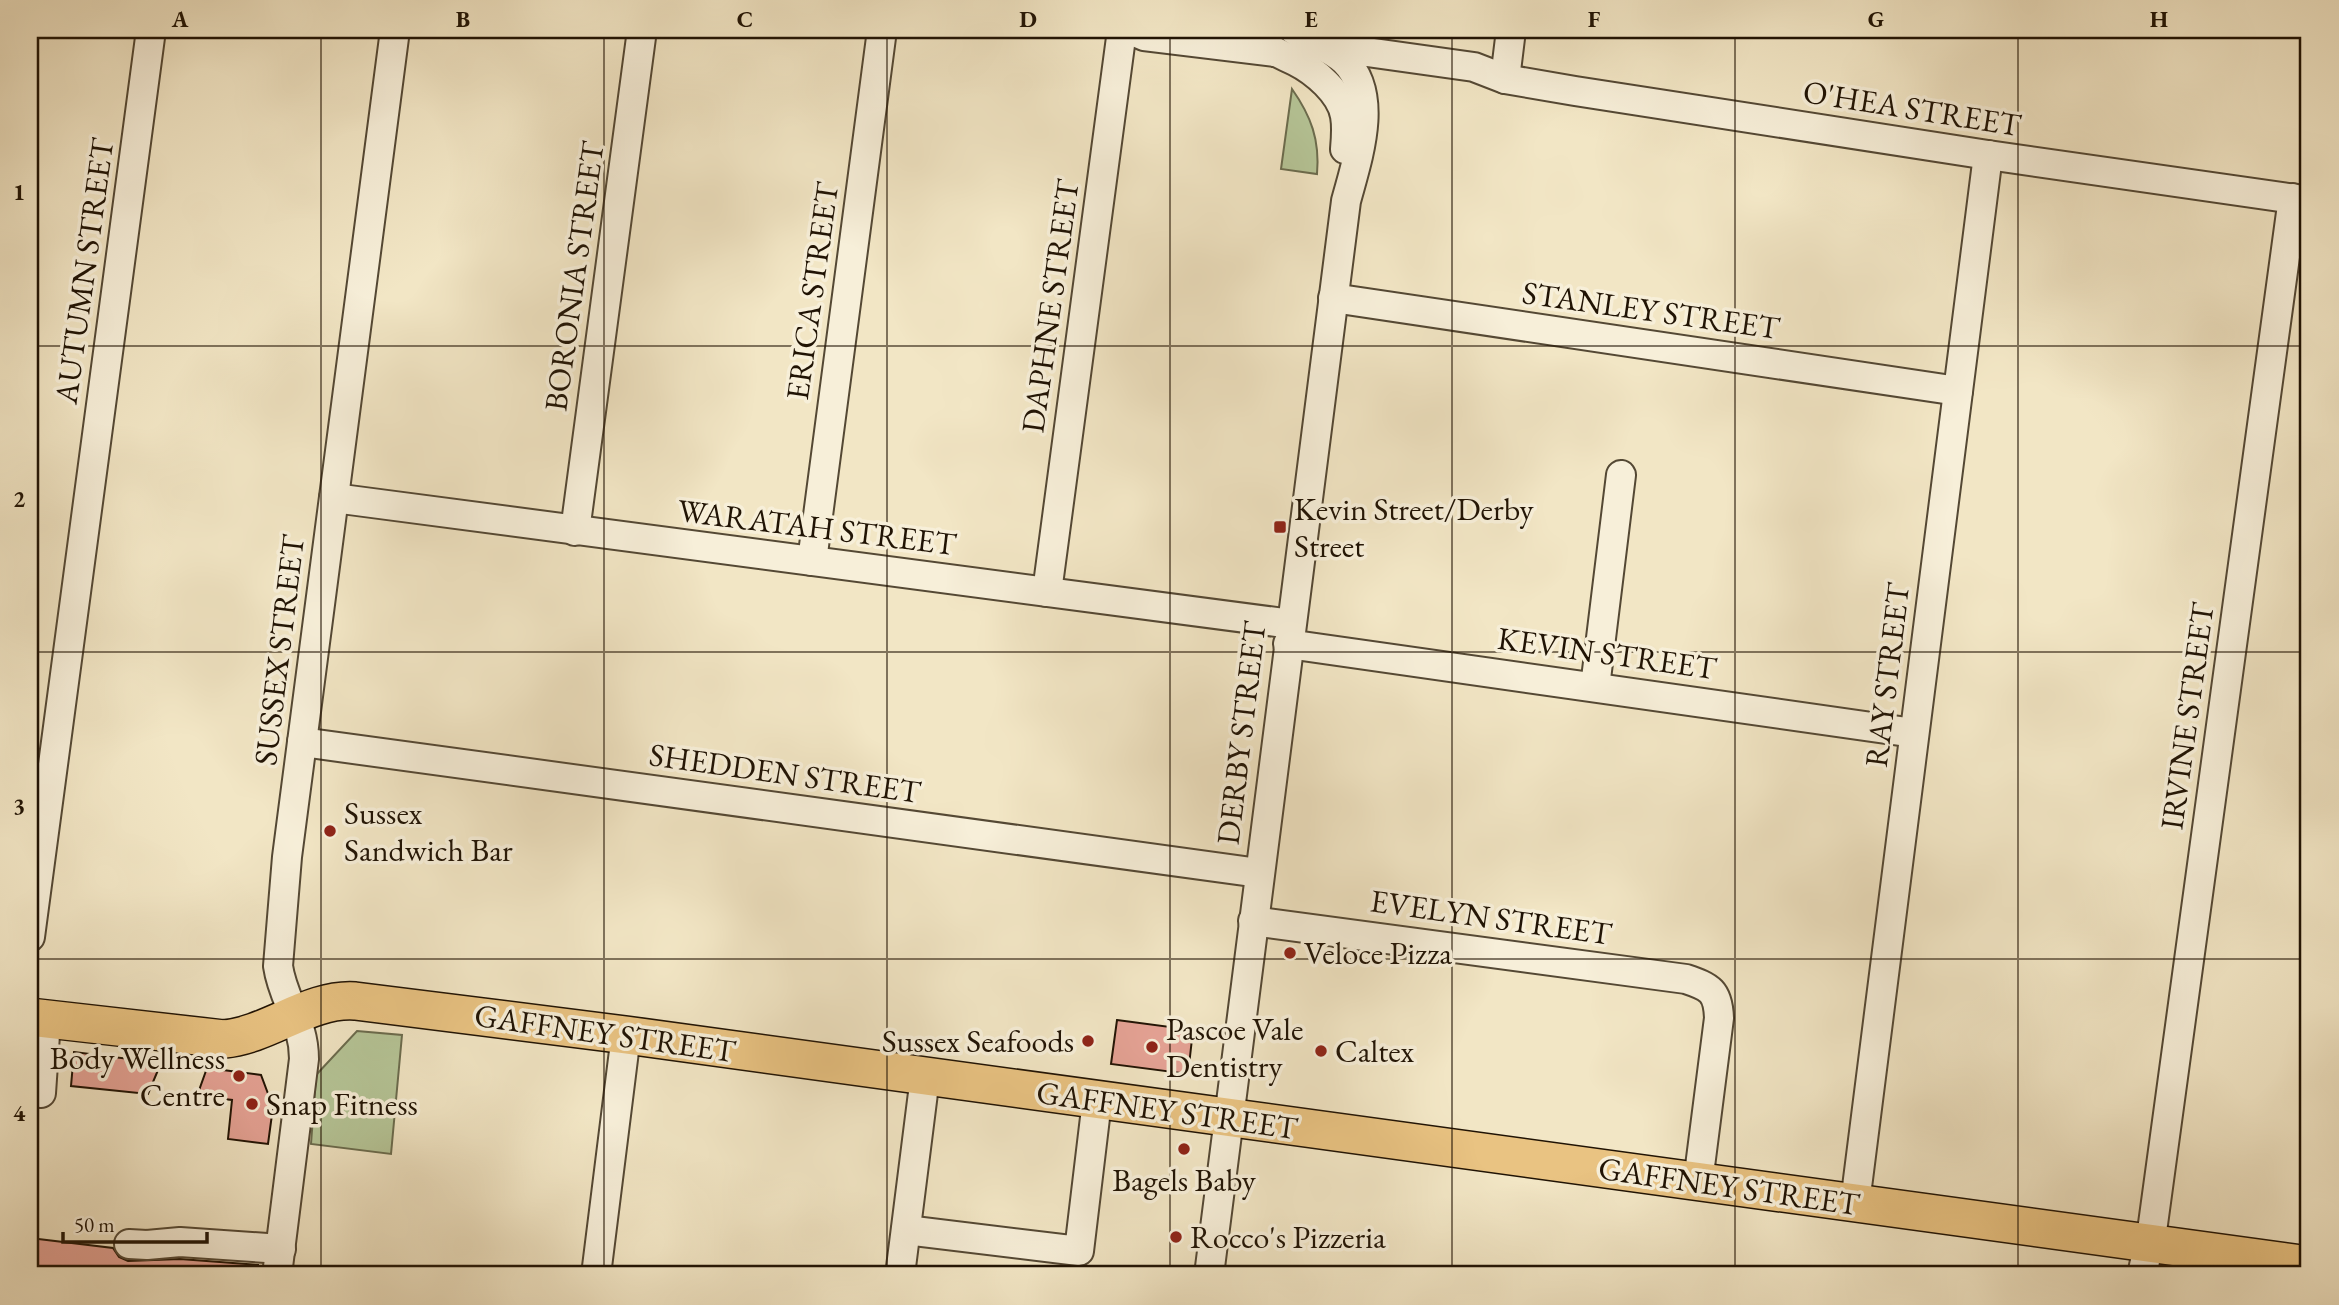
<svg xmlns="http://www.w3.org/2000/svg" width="2339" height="1305" font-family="'EB Garamond',serif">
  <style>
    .green { fill: #b6c698; stroke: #6b6c4e; stroke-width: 2 }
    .building { fill: #e6a396; stroke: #201304; stroke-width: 2 }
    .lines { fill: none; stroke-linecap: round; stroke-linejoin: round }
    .minor-casing { stroke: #544834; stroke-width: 32 }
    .major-casing { stroke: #201304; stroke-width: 40 }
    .minor { stroke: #f7efd9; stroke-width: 28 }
    .major { stroke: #e9c382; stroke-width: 37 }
    .grid { fill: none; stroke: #201304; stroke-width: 2; stroke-opacity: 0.55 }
    .poi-dot { fill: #8f2418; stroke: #f7efd9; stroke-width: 2.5 }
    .labels { text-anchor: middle; stroke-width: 7; stroke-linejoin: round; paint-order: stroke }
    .street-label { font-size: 32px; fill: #201304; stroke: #f7efd9 }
    .poi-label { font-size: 32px; fill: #201304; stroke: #f7efd9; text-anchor: start }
    .neatline { fill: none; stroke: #201304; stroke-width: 2.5 }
    .grid-label { font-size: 23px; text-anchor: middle; font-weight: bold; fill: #201304 }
  </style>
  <rect width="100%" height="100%" fill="#f2e6c5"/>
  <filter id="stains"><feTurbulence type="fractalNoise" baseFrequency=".00286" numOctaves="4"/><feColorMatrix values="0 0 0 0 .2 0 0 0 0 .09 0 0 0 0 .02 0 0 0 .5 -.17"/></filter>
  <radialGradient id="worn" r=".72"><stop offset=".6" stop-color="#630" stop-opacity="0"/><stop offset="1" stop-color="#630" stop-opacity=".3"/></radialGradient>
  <!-- green -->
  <g class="green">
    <path d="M1292,89C1311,116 1320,140 1317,174L1281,169Z"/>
    <polygon points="357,1031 402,1035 391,1154 311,1144 316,1075"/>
  </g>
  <!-- building -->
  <g class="building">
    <polygon points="1117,1020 1193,1030 1188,1074 1111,1064"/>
    <polygon points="74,1052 161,1063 148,1094 71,1086"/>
    <polygon points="207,1068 261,1075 273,1107 268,1144 228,1139 232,1100 197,1096"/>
    <polygon points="30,1238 113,1248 119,1257 128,1261 180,1259 258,1265 258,1275 30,1275"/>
  </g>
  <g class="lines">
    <defs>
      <g id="minor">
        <polyline points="1130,30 1144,36 1274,52"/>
        <path d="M1252,30C1265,49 1274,51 1295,61C1315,71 1341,93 1345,116C1347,127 1346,138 1345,149"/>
        <polyline points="1324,46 1474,67 1505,79 1575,91 1988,155 2309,201"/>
        <polyline points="1505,79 1511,30"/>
        <polyline points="1333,298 1958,391"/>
        <polyline points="334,498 1291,624"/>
        <polyline points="575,531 642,30"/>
        <polyline points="812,561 882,30"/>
        <polyline points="1047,592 1122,30"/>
        <polyline points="1288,644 1914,733"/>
        <polyline points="1595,687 1621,475"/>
        <polyline points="302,742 1259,873"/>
        <path d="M1253,921L1686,979C1710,987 1718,991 1719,1018L1698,1182"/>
        <polyline points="30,937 151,30"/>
        <polyline points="41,1093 46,1020"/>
        <polyline points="1855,1203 1988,155"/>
        <polyline points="906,1230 1079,1251 1097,1101"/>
        <polyline points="129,1244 147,1245 180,1242 281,1249"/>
        <path d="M277,1275L304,1059C304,1021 283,1001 278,966L287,857L395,30"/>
        <polyline points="596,1275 626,1035"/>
        <polyline points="900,1275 925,1077"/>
        <path d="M1209,1275L1346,201C1357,160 1380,96 1345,61C1331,48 1310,41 1294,30"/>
        <polyline points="2142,1275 2153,1224 2293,198"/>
      </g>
      <path id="major" d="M30,1017L224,1039C269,1035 309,998 355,1001L626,1035L2309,1265"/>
    </defs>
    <!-- minor casing -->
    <use href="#minor" class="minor-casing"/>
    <!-- major casing -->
    <use href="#major" class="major-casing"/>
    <!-- minor -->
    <use href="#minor" class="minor"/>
    <!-- major -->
    <use href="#major" class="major"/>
  </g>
  <!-- grid -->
  <path class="grid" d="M321,30V1275M604,30V1275M887,30V1275M1170,30V1275M1452,30V1275M1735,30V1275M2018,30V1275M30,346H2309M30,652H2309M30,959H2309"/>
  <!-- markers -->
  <g class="poi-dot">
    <rect x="1273" y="520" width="14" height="14" rx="3.5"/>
    <circle cx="330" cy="831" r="7"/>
    <circle cx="1290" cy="953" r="7"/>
    <circle cx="1088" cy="1041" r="7"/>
    <circle cx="1152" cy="1047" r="7"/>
    <circle cx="1321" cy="1051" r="7"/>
    <circle cx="239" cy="1076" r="7"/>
    <circle cx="252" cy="1104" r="7"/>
    <circle cx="1184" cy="1149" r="7"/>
    <circle cx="1176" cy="1237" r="7"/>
  </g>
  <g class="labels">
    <!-- street labels -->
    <g class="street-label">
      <text transform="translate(1912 108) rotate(9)" y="11">O'HEA STREET</text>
      <text transform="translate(84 271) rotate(-82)" y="11">AUTUMN STREET</text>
      <text transform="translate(574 276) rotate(-82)" y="11">BORONIA STREET</text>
      <text transform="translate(812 291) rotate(-82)" y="11">ERICA STREET</text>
      <text transform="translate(1050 306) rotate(-82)" y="11">DAPHNE STREET</text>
      <text transform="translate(1651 310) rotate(8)" y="11">STANLEY STREET</text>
      <text transform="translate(817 527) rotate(7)" y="11">WARATAH STREET</text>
      <text transform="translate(279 650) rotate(-83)" y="11">SUSSEX STREET</text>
      <text transform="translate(1607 653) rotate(8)" y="11">KEVIN STREET</text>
      <text transform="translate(1887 675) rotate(-83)" y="11">RAY STREET</text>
      <text transform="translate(2187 716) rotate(-82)" y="11">IRVINE STREET</text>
      <text transform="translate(1241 733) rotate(-83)" y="11">DERBY STREET</text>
      <text transform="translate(785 773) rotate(8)" y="11">SHEDDEN STREET</text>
      <text transform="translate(1491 917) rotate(8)" y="11">EVELYN STREET</text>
      <text transform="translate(605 1033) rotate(8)" y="11">GAFFNEY STREET</text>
      <text transform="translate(1167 1110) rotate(8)" y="11">GAFFNEY STREET</text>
      <text transform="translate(1729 1186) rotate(8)" y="11">GAFFNEY STREET</text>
    </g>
    <!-- poi labels -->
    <g class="poi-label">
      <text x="1294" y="520">Kevin Street/Derby<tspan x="1294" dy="37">Street</tspan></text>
      <text x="344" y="824">Sussex<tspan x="344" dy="37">Sandwich Bar</tspan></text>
      <text x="1304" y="964">Veloce Pizza</text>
      <text x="1166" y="1040">Pascoe Vale<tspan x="1166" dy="37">Dentistry</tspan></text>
      <text x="1074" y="1052" text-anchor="end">Sussex Seafoods</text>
      <text x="1335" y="1062">Caltex</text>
      <text x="225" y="1069" text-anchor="end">Body Wellness<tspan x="225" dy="37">Centre</tspan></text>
      <text x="266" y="1115">Snap Fitness</text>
      <text x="1184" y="1191" text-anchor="middle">Bagels Baby</text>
      <text x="1190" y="1248">Rocco's Pizzeria</text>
    </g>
  </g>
  <!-- margin -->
  <rect width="2339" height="1305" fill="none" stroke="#f2e6c5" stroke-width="77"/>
  <!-- scale -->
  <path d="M63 1232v10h144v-10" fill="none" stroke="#201304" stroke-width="3.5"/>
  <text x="74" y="1232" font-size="21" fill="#201304" stroke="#f7efd9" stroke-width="5" paint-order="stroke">50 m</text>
  <rect x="38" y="38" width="2262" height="1228" class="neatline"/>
  <g class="grid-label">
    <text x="180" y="27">A</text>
    <text x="463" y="27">B</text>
    <text x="745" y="27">C</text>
    <text x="1028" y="27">D</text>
    <text x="1311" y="27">E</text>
    <text x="1594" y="27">F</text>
    <text x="1876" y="27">G</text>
    <text x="2159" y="27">H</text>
    <text x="19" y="200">1</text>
    <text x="19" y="507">2</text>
    <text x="19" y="814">3</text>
    <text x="19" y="1121">4</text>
  </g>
  <rect width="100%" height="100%" filter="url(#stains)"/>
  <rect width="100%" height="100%" fill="url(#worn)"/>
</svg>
